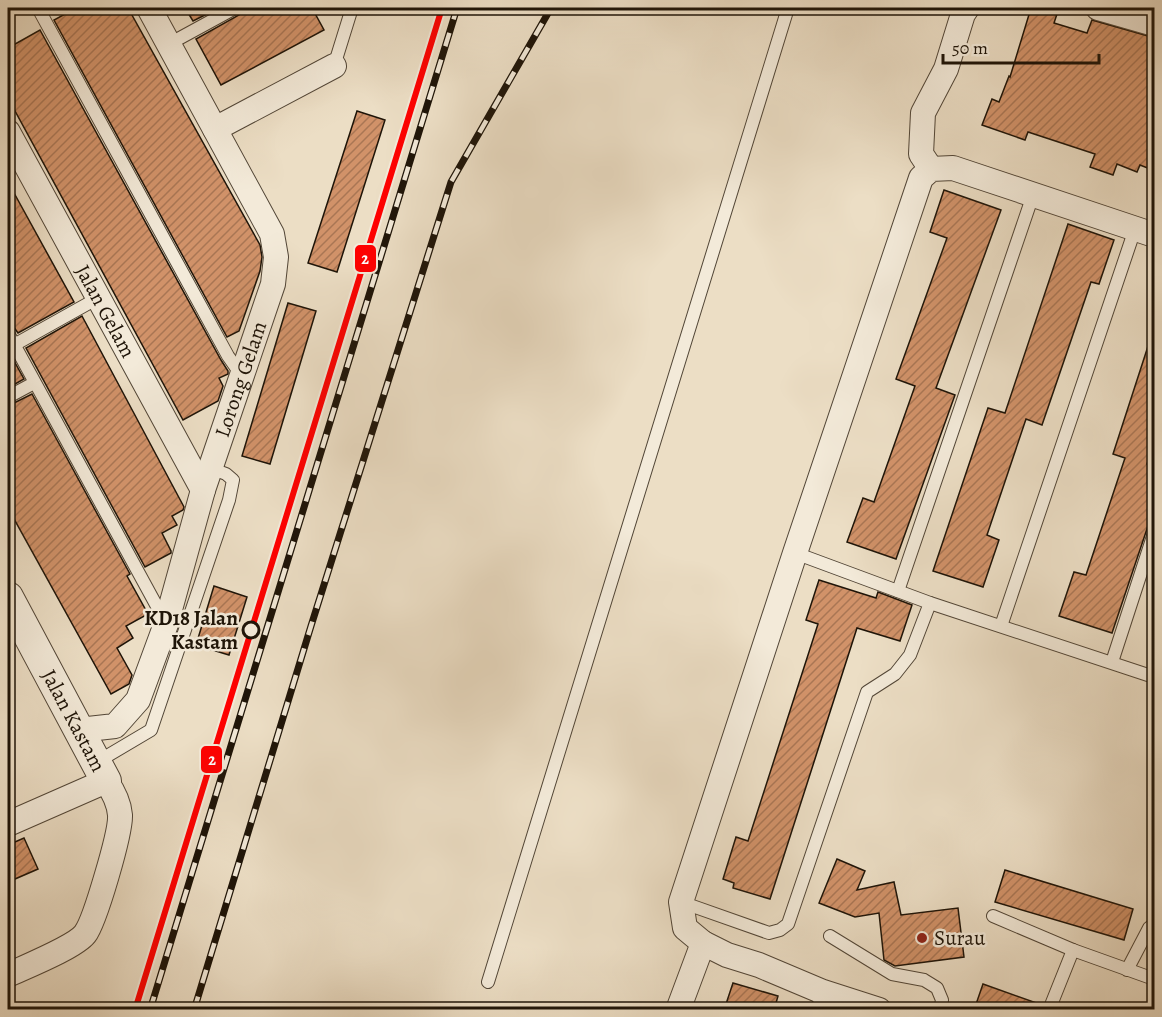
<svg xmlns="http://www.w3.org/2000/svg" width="1162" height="1017" font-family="Alegreya,serif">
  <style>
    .building { fill: url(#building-hatch); stroke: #1e1408; stroke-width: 1.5 }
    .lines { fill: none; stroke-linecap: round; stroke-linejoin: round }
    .service-casing { stroke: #524637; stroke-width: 14 }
    .minor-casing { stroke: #524637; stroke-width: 26 }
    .tertiary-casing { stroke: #524637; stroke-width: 32 }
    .service { stroke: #f3ead9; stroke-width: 12 }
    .minor { stroke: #f3ead9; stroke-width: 24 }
    .tertiary { stroke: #f3ead9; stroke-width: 30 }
    .rail-casing { stroke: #1e1408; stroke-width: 7 }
    .rail { stroke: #f3ead9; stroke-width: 4.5; stroke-dasharray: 14; stroke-linecap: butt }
    .rail-1-casing { stroke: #f3ead9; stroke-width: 10 }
    .rail-1 { stroke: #f00; stroke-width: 6 }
    .stop-dot { fill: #f3ead9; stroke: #1e1408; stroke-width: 3 }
    .poi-dot { fill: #8f2418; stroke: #f3ead9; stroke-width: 2 }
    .labels { text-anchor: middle; stroke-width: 5; stroke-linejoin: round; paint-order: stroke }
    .street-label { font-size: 21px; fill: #1e1408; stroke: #f3ead9 }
    .stop-label { font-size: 21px; font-weight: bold; fill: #1e1408; stroke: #f3ead9; text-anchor: end }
    .poi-label { font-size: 21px; fill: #1e1408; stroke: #f3ead9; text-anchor: start }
    .line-badge { stroke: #f3ead9; stroke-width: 2 }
    .badge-label { font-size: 16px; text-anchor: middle; font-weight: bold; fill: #fff }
  </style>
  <defs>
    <pattern id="building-hatch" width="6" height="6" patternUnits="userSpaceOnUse" patternTransform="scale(1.5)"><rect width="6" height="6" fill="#d19269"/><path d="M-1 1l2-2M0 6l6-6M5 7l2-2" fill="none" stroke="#a97654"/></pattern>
  </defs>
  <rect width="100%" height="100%" fill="#ecdec5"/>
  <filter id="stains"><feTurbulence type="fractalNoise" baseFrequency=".00333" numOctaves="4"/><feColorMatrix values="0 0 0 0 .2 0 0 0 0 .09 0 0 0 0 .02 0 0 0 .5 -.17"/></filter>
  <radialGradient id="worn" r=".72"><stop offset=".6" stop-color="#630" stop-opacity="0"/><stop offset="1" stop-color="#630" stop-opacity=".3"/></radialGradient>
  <!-- building -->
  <g class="building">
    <polygon points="76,8 128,8 260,245 262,257 260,271 239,331 227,337 54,20"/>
    <polygon points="185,8 219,8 193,21"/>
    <polygon points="243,8 312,8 324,30 221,85 196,39 239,15 242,12"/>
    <polygon points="1031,8 1059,8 1054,23 1087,33 1092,20 1155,38 1155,171 1140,165 1137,172 1117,164 1113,175 1090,167 1095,154 1028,132 1025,140 982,125 992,99 999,102 1009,76 1010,77"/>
    <polygon points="40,30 221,360 228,371 228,374 219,378 223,386 218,401 183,420 8,98 8,48"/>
    <polygon points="357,111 385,120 337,272 308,263"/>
    <polygon points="8,182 74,302 18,333 13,326 8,325"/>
    <polygon points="944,190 1001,210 936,388 955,395 896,559 847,542 863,498 874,502 915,386 896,379 947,238 930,232"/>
    <polygon points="1068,224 1114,240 1099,284 1091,282 1042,425 1026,419 987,535 999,540 983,587 933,571 988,408 1005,413"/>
    <polygon points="288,303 316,311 270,464 242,456"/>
    <polygon points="82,316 184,507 183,510 172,516 177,525 162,533 171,551 171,553 145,567 26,348"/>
    <polygon points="1151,337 1155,338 1155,441 1147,464 1155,466 1155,505 1112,633 1059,616 1074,572 1086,575 1125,458 1113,454"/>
    <polygon points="8,350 24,379 8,388"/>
    <polygon points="32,394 130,574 127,576 148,614 126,626 133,638 117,648 132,675 129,684 111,694 8,508 8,405 12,404"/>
    <polygon points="819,580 876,598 878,592 912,605 900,641 857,628 770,899 733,888 734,883 723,879 736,837 748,841 818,624 806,620"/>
    <polygon points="214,586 247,597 229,655 196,645"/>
    <polygon points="24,838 38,869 8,882 8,845"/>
    <polygon points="837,859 865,871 857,890 894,882 901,915 958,908 964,957 895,966 884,960 879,913 855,917 819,903"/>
    <polygon points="1005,870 1133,909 1124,940 995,902"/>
    <polygon points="733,983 778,996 774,1010 724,1010"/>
    <polygon points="983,984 1042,1005 1041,1010 974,1010"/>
  </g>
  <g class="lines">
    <defs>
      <g id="service">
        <polyline points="38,8 228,356 242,376"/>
        <polyline points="169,44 235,8"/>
        <polyline points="334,66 352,8"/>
        <polyline points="8,333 166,623"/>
        <polyline points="14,345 98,298"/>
        <polyline points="8,397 34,383"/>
        <polyline points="795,553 930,603 1154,677"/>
        <polyline points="898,591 1033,195"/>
        <polyline points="1001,626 1135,229"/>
        <polyline points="1112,662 1154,533"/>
        <polyline points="97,762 151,730 229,500 233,480 226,474 210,468"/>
        <polyline points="681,902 769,933 780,930 788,924 867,692 895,674 910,655 930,603"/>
        <polyline points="993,916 1073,950 1049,1010"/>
        <polyline points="830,936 892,974 924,980 937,988 942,1000 940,1010"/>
        <polyline points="1073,950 1154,979"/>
        <polyline points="1127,970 1149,928 1154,924"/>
        <polyline points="488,982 788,8"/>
        <polyline points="817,1010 823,992"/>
      </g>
      <g id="minor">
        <polyline points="1098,8 1154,24"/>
        <polyline points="215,129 334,66"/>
        <path id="s1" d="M8,132L203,490"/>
        <polyline points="931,169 921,154 923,113 946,69 963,14 967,8"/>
        <path id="s2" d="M79,730L115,726L138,700L166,624L203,490L273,284L276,257L272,234L149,8"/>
        <path d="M8,824L106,781C113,791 119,802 120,815C121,832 95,921 85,934C75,947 25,967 8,975"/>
        <polyline points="703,943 685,928 681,902 795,553 921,178 931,169 953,168 1154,235"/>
        <polyline points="678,1010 703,943 727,955 759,965 823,992 879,1010"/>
      </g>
      <g id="tertiary">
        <path id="s3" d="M8,597L106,781"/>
      </g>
    </defs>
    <!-- service casing -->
    <use href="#service" class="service-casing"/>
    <!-- minor casing -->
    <use href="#minor" class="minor-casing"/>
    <!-- tertiary casing -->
    <use href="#tertiary" class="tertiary-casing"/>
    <!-- service -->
    <use href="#service" class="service"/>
    <!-- minor -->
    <use href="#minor" class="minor"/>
    <!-- tertiary -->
    <use href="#tertiary" class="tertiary"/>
    <defs>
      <g id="rail">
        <polyline points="150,1010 457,8"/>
        <polyline points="194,1010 311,626 451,182 551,8"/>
      </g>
    </defs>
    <!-- rail casing -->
    <use href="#rail" class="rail-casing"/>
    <!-- rail -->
    <use href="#rail" class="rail"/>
    <defs>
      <polyline id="rail-1" points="135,1010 442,8"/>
    </defs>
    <!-- rail-1 casing -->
    <use href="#rail-1" class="rail-1-casing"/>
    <!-- rail-1 -->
    <use href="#rail-1" class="rail-1"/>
  </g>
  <!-- markers -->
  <circle class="stop-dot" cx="251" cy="630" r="8"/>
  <circle class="poi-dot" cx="922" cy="938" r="6"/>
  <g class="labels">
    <!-- street labels -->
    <g class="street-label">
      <text dy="7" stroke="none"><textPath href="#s1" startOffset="204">Jalan Gelam</textPath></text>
      <text dy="7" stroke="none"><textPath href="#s2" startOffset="408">Lorong Gelam</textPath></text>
      <text dy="7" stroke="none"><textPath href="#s3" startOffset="140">Jalan Kastam</textPath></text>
    </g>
    <!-- stop labels -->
    <g class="stop-label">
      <text x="238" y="625">KD18 Jalan<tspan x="238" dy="24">Kastam</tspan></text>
    </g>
    <!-- poi labels -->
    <g class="poi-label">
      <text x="934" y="945">Surau</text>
    </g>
  </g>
  <g class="line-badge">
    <rect x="354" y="244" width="23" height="29" rx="6" fill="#f00"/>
    <rect x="200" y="745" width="23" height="29" rx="6" fill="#f00"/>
  </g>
  <g class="badge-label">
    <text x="365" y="264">2</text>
    <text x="212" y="765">2</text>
  </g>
  <!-- margin -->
  <rect width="1162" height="1017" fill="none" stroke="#ecdec5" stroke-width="30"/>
  <rect x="9" y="9" width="1144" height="999" fill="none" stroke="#1e1408" stroke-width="3"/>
  <rect x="15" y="15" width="1132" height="987" fill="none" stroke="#1e1408" stroke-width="1.5"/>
  <!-- scale -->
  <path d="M943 54v9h156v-9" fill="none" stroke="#1e1408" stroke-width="3"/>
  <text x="952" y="54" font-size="18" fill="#1e1408" stroke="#f3ead9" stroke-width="4.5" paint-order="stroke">50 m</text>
  <rect width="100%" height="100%" filter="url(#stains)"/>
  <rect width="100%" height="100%" fill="url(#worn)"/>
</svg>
